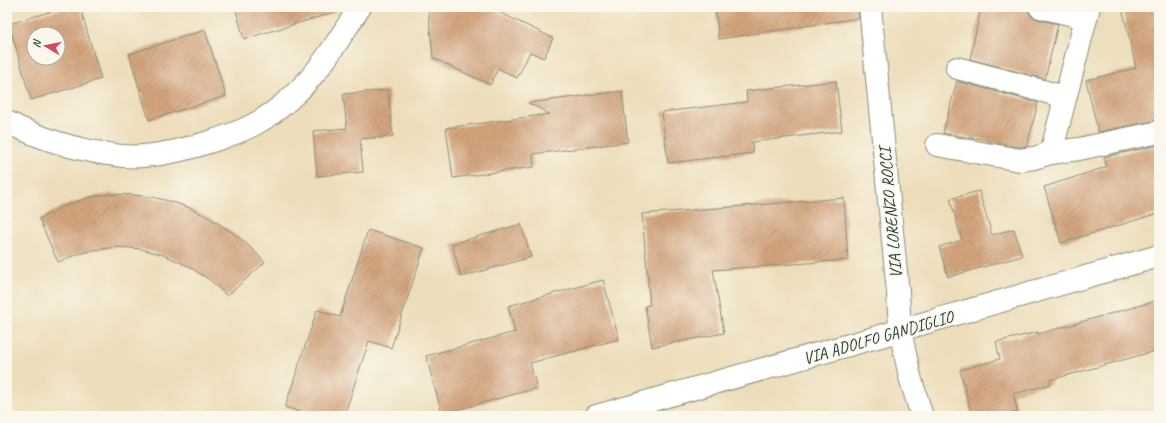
<svg xmlns="http://www.w3.org/2000/svg" width="1166" height="423" font-family="Caveat,sans-serif">
  <style>
    .building { fill: url(#building-hatch); fill-rule: evenodd }
    .lines { fill: none; stroke-linecap: round; stroke-linejoin: round }
    .minor-casing { stroke: #868d77; stroke-width: 24 }
    .minor { stroke: #fff; stroke-width: 22 }
    .labels { text-anchor: middle; stroke-width: 3.5; stroke-linejoin: round; paint-order: stroke }
    .street-label { font-size: 17px; fill: #1f3d34; stroke: #fbf7ec }
  </style>
  <defs>
    <pattern id="building-hatch" width="6" height="6" patternUnits="userSpaceOnUse"><rect width="6" height="6" fill="#d4a57e"/><path d="M-1 1l2-2M0 6l6-6M5 7l2-2" fill="none" stroke="#ab8868"/></pattern>
  </defs>
  <rect width="100%" height="100%" fill="#fbf7ec"/>
  <filter id="ink" filterUnits="userSpaceOnUse"><feTurbulence type="fractalNoise" baseFrequency=".025" numOctaves="2"/><feDisplacementMap in="SourceGraphic" scale="8" xChannelSelector="R" yChannelSelector="G"/><feConvolveMatrix kernelMatrix="1 2 1 2 8 2 1 2 1" color-interpolation-filters="sRGB"/></filter>
  <filter id="wash" filterUnits="userSpaceOnUse"><feTurbulence type="fractalNoise" baseFrequency=".012" numOctaves="4" result="noise"/><feDisplacementMap in="SourceGraphic" scale="16" xChannelSelector="R" yChannelSelector="G"/><feGaussianBlur stdDeviation="0.9" result="paint"/><feColorMatrix in="noise" values="0 0 0 0 0 0 0 0 0 0 0 0 0 0 0 0 0 1.4 0 .05"/><feComposite in="paint" operator="in"/></filter>
  <g filter="url(#wash)">
    <rect width="100%" height="100%" fill="#edddba"/>
    <g id="blocks">
      <!-- building -->
      <g class="building">
        <path d="M67,7H80L101,79L31,100L9,24ZM34,34H58V58H34Z"/>
        <polygon points="235,7 335,7 336,12 244,39"/>
        <polygon points="428,7 488,7 553,38 544,58 530,52 517,78 498,68 490,85 433,58"/>
        <polygon points="715,7 858,7 859,18 719,39"/>
        <polygon points="981,7 1013,7 1028,10 1031,16 1037,19 1058,24 1045,79 970,59"/>
        <polygon points="1122,7 1159,7 1159,24 1153,26 1159,54 1159,120 1098,132 1086,80 1136,68"/>
        <polygon points="205,30 226,96 149,120 129,54"/>
        <polygon points="836,81 842,131 752,142 753,153 668,163 662,112 747,102 746,91"/>
        <polygon points="957,81 1038,103 1027,146 1020,147 997,143 977,138 976,139 943,133"/>
        <polygon points="388,90 393,136 360,139 363,172 317,176 313,131 347,128 343,94"/>
        <polygon points="622,91 628,142 533,154 534,167 453,178 446,128 550,114 528,103"/>
        <polygon points="1159,145 1159,213 1061,243 1044,187 1106,167 1104,157"/>
        <polygon points="979,191 992,235 1014,229 1022,256 948,277 939,247 962,240 950,199"/>
        <polygon points="110,194 134,195 152,197 173,202 190,208 208,217 229,230 246,243 265,262 227,296 210,280 188,266 164,255 141,249 118,247 94,250 78,254 58,262 39,219 64,206 90,197"/>
        <polygon points="844,198 848,260 713,270 724,333 652,347 645,306 650,305 642,214"/>
        <polygon points="521,224 531,257 461,277 452,244"/>
        <polygon points="368,230 424,248 391,348 369,341 344,416 311,416 285,407 317,310 340,317"/>
        <polygon points="603,280 619,339 530,363 537,388 442,414 426,356 515,332 508,306"/>
        <polygon points="1159,300 1159,350 1050,380 1051,384 1013,394 1018,412 1003,416 972,416 960,370 1000,359 996,342 1038,332 1038,334"/>
      </g>
    </g>
  </g>
  <g filter="url(#ink)">
    <use href="#blocks" fill-opacity="0" stroke="#868d77" stroke-width="1"/>
    <g class="lines">
      <defs>
        <g id="minor">
          <polyline points="870,7 898,292 900,330 910,377 922,416"/>
          <polyline points="1040,7 1086,18"/>
          <polyline points="957,68 1065,97"/>
          <path d="M7,122C39,138 72,149 108,154C119,156 132,157 144,156C166,154 188,149 209,142C245,131 267,121 295,94C322,69 340,37 360,7"/>
          <polyline points="937,145 1020,160 1034,158 1051,153 1079,149 1159,132"/>
          <polyline points="1051,153 1089,7"/>
          <polyline points="596,416 881,336 900,330 1159,256"/>
        </g>
      </defs>
      <!-- minor casing -->
      <use href="#minor" class="minor-casing"/>
      <!-- minor -->
      <use href="#minor" class="minor"/>
    </g>
  </g>
  <g class="labels">
    <!-- street labels -->
    <g class="street-label">
      <text transform="translate(890 213) rotate(-95)" y="6">VIA LORENZO ROCCI</text>
      <text transform="translate(878 337) rotate(-16)" y="6">VIA ADOLFO GANDIGLIO</text>
    </g>
  </g>
  <!-- margin -->
  <rect width="1166" height="423" fill="none" stroke="#fbf7ec" stroke-width="24"/>
  <!-- north arrow -->
  <g transform="translate(46 46) rotate(280)"><circle r="19" fill="#fbf7ec" stroke="#a3ada2"/>
  <path d="M0-3L7 15L0 10L-7 15Z" fill="#d1495b"/>
  <text y="-6" font-size="11" font-weight="bold" text-anchor="middle" fill="#1f3d34">N</text>
  </g>
</svg>
